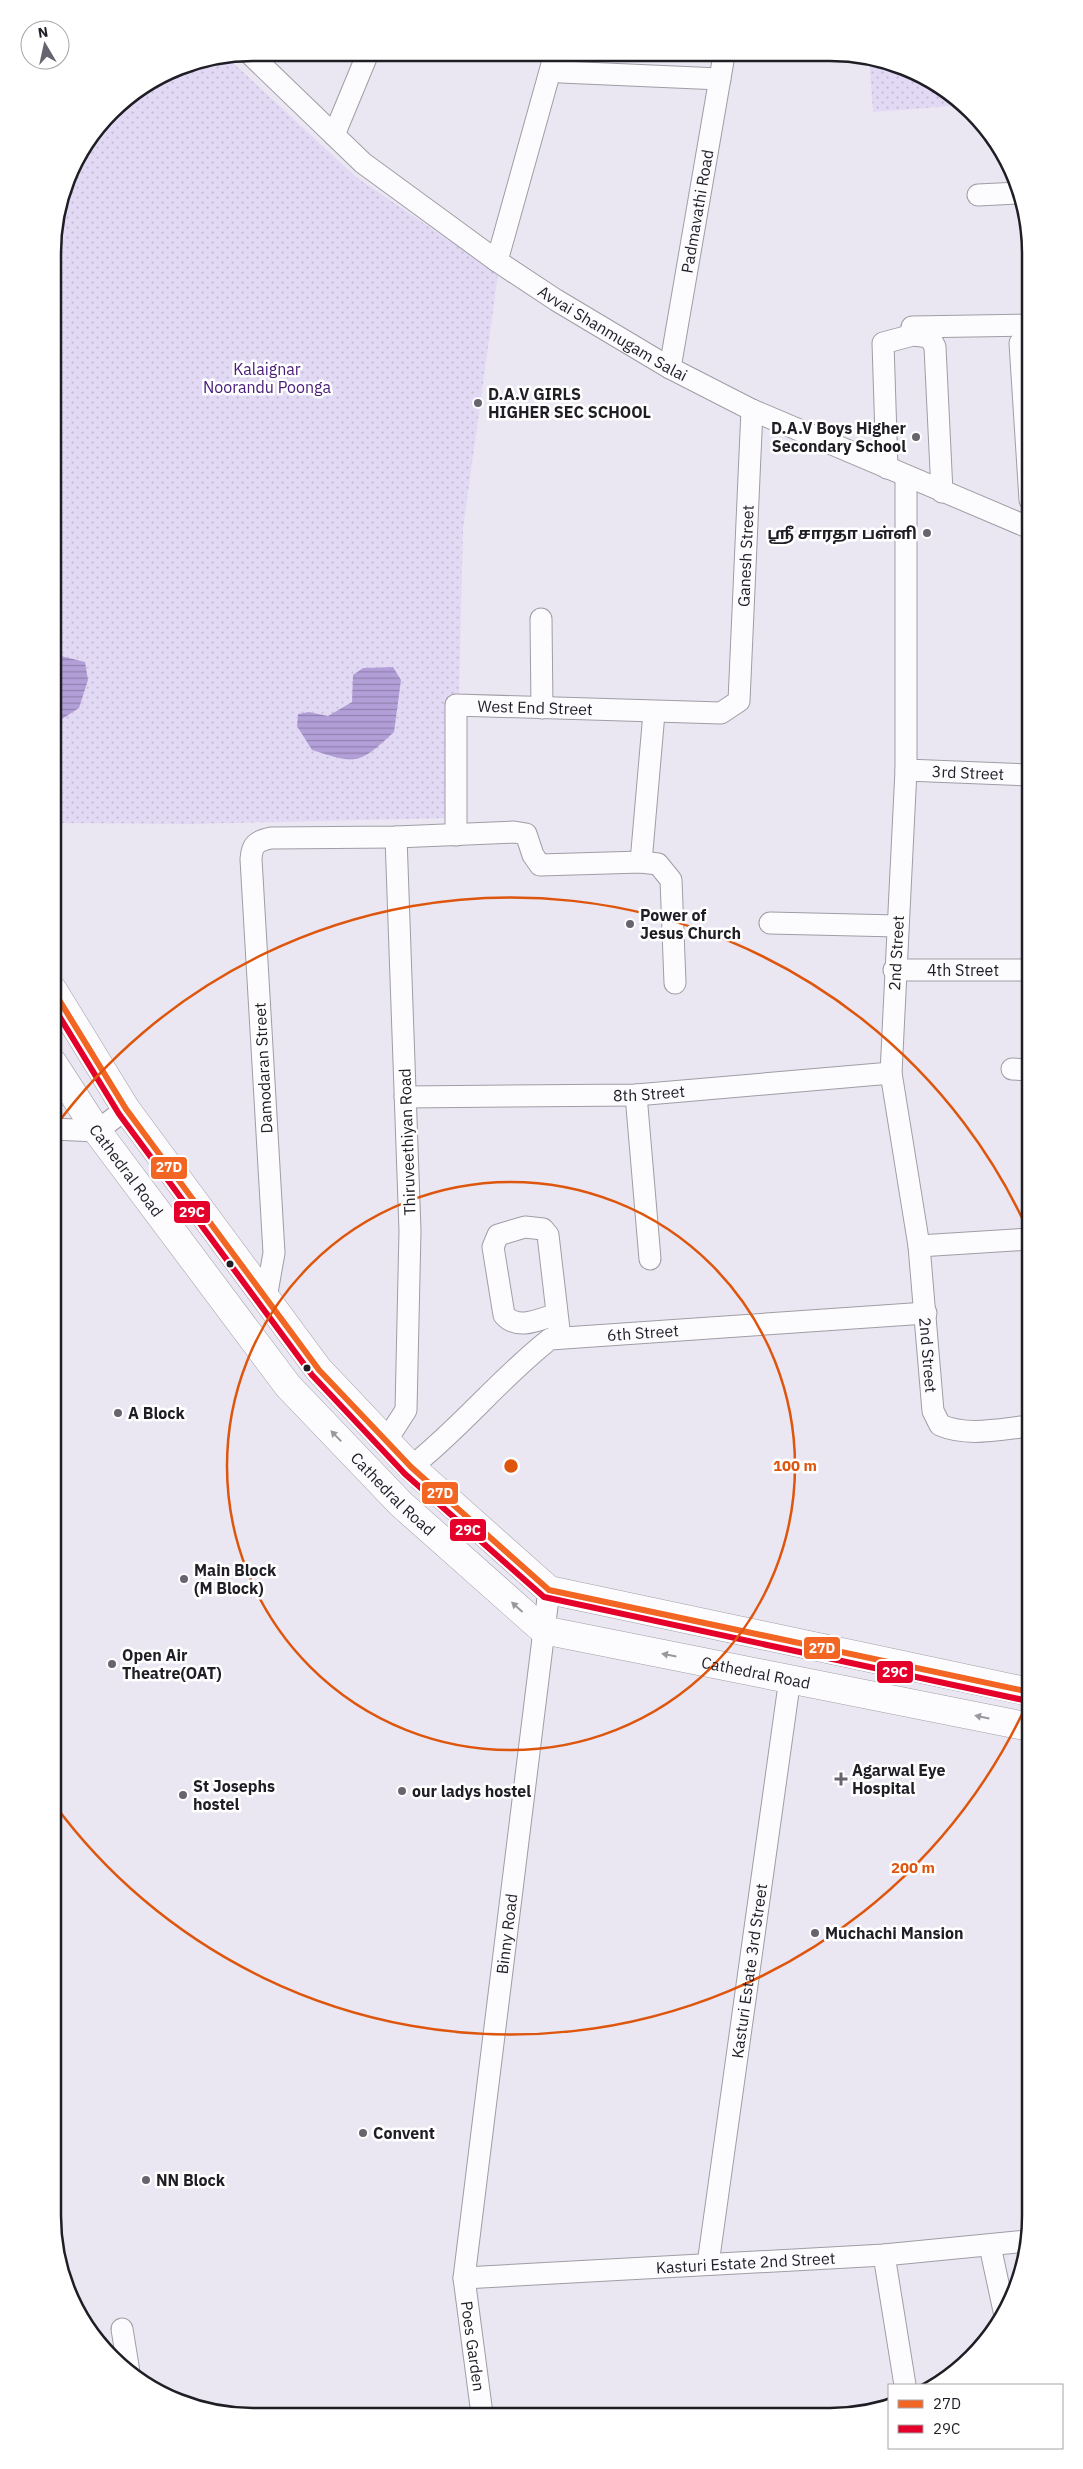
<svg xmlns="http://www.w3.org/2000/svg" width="1083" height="2469" font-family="'IBM Plex Sans','Noto Sans Tamil',sans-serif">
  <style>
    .park { fill: url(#park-dots) }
    .water { fill: url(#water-rules) }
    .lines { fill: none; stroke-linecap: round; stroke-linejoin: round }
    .minor-casing { stroke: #9f9da5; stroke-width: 23 }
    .major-casing { stroke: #9f9da5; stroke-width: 29 }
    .minor { stroke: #fcfbfd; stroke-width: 21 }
    .major { stroke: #fcfbfd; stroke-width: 28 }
    .bus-1-casing { stroke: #fff; stroke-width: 10 }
    .bus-2-casing { stroke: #fff; stroke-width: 10 }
    .bus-1 { stroke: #f26522; stroke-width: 6 }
    .bus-2 { stroke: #e4002b; stroke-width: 6 }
    .oneway { fill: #99989c }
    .ring { fill: none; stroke: #de560d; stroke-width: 2.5 }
    .poi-dot { fill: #67646d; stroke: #fff; stroke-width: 2 }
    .bus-dot { fill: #201e25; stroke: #fff; stroke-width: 2 }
    .labels { text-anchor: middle; stroke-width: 5; stroke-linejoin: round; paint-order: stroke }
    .street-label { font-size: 16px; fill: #201e25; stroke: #fff }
    .park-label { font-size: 16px; fill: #4a207b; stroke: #fff }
    .poi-label { font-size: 16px; font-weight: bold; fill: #201e25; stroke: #fff; text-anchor: start }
    .rim { fill: none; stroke: #201e25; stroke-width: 2.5 }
    .centre { fill: #de560d; stroke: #fff; stroke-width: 2.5 }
    .ring-label { font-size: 15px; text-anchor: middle; font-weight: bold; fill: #de560d; stroke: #fff; stroke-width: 5; stroke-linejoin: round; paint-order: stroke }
    .line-badge { stroke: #fff; stroke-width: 2 }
    .badge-label { font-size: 14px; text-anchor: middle; font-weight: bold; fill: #fff }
  </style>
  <defs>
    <pattern id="park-dots" width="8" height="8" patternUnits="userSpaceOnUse" patternTransform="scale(1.25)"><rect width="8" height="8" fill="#e2daf5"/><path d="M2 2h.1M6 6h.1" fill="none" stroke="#c2bbd2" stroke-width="1.8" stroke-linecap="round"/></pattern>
    <pattern id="water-rules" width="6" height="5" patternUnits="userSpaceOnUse" patternTransform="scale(1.25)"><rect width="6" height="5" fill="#b39fd8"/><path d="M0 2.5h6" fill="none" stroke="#9181af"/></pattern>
  </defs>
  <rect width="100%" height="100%" fill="#eae7f2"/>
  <!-- park -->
  <g class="park">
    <polygon points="869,56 919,73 965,105 873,112"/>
    <polygon points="228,58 356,177 498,274 463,529 456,818 191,824 53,823 53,240 73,164 121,103 177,68"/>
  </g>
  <!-- water -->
  <g class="water">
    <polygon points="61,656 85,662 88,680 79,708 62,719 53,718 53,658"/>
    <path d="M393,667L401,680L394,732C359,764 358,765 312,750L297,726L298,714L309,712L328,716L352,702L353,675L363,668Z"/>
  </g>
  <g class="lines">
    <defs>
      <g id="minor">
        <path id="s1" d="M249,53L363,163L497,261L556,300L670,368L752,410L1030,528"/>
        <polyline points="560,54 561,72 720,79"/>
        <polyline points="334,135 368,53"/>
        <polyline points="978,195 1020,193"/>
        <polyline points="497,261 552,64 552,54"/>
        <polyline points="912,327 1030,325"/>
        <polyline points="1020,343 1030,500"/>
        <path id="s2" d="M670,368L724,55"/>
        <polyline points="887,468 883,343 913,335 930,337 935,347 942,492"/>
        <path id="s3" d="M906,476V770L891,1073L919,1246L933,1411L940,1425C968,1437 1000,1429 1030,1426"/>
        <polyline points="541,619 542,708"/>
        <path id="s4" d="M906,770L1030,775"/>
        <path id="s5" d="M456,835V705L721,713L739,701L752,410"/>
        <polyline points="641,862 654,713"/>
        <polyline points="770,923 897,926"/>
        <path id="s6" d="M894,970H1030"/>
        <polyline points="1012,1069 1030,1070"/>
        <polyline points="636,1095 650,1259"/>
        <path id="s7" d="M405,1097L636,1095L891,1073"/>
        <polyline points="53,1129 97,1131 126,1109"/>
        <polyline points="919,1246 1030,1239"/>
        <path d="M266,1298L274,1253L251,859C252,845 256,841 271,838L396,837L514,832L526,834L533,855L540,865L641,862L658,864L671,880L675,983"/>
        <path d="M557,1314C540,1319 518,1331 504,1315L493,1247L498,1235L525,1227L543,1229L548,1235L560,1338"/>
        <polyline points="386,1441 406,1410 410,1231 396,837"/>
        <path id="s8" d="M411,1467C461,1428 500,1378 550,1339L926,1313"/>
        <polyline points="990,2246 1004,2311"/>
        <polyline points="884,2255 905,2385"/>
        <path id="s9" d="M708,2264L790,1678"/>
        <path id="s10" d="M464,2278L884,2255L1027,2241"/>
        <polyline points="122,2329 129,2372"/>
        <path id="s11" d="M482,2414L464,2278L549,1590"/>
      </g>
      <g id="major">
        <polyline points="53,990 126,1109 319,1370 411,1467 549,1590 1030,1692"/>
        <path id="s12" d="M53,1063L97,1131L288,1386L401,1504L543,1630L1030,1727"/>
      </g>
    </defs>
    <!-- minor casing -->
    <use href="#minor" class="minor-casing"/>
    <!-- major casing -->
    <use href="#major" class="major-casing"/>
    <!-- minor -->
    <use href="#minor" class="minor"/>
    <!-- major -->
    <use href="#major" class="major"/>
    <defs>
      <polyline id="bus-1" points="53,990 126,1109 319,1370 411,1467 549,1590 1030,1692"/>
      <polyline id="bus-2" points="53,1006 119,1114 312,1375 405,1474 544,1597 1028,1701"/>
    </defs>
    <!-- bus-1 casing -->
    <use href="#bus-1" class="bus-1-casing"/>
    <!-- bus-2 casing -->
    <use href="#bus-2" class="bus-2-casing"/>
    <!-- bus-1 -->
    <use href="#bus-1" class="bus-1"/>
    <!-- bus-2 -->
    <use href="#bus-2" class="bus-2"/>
  </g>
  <!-- one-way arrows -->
  <defs><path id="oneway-solid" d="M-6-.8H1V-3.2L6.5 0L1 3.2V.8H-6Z" transform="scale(1.25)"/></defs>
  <g class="oneway">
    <use href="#oneway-solid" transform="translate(336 1436) rotate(-134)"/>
    <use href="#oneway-solid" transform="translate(517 1607) rotate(-138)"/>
    <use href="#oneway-solid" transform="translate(669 1655) rotate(-169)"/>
    <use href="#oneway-solid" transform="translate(982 1717) rotate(-168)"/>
  </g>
  <!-- distance rings -->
  <g class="ring">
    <circle cx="511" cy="1466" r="284"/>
    <path d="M1030 1697A568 568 0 0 1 54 1804M54 1128A568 568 0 0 1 1030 1235"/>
  </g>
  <!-- markers -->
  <g class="poi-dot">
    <circle cx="478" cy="403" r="5"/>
    <circle cx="916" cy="437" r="5"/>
    <circle cx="927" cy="533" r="5"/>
    <circle cx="630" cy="924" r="5"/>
    <circle cx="118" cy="1413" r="5"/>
    <circle cx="184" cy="1579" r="5"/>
    <circle cx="112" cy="1664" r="5"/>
    <path d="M838.5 1771.5h5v5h5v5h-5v5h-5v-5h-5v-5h5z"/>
    <circle cx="402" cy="1791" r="5"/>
    <circle cx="183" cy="1795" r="5"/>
    <circle cx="815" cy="1933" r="5"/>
    <circle cx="363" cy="2133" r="5"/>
    <circle cx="146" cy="2180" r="5"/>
  </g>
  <g class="bus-dot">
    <circle cx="230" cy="1264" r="4.5"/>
    <circle cx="307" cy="1368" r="4.5"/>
  </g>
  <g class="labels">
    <!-- street labels -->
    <g class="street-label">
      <text dy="6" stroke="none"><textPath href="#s2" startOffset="159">Padmavathi Road</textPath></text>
      <text dy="6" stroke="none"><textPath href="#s1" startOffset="461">Avvai Shanmugam Salai</textPath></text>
      <text dy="6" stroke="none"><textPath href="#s5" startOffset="562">Ganesh Street</textPath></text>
      <text dy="6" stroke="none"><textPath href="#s5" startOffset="209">West End Street</textPath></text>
      <text dy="6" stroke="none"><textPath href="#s4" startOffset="62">3rd Street</textPath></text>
      <text transform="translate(896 953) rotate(-87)" y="6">2nd Street</text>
      <text dy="6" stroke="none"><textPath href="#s6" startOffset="69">4th Street</textPath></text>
      <text transform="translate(263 1068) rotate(-93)" y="6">Damodaran Street</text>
      <text dy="6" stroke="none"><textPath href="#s7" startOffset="244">8th Street</textPath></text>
      <text transform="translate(407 1142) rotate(-92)" y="6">Thiruveethiyan Road</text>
      <text dy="6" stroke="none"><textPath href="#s12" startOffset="130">Cathedral Road</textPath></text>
      <text dy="6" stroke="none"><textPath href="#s8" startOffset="282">6th Street</textPath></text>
      <text dy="6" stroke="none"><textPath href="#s3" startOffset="882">2nd Street</textPath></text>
      <text dy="6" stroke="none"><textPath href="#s12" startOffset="550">Cathedral Road</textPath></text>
      <text dy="6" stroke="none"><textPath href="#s12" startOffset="970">Cathedral Road</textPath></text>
      <text dy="6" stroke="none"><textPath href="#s11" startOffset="484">Binny Road</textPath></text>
      <text dy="6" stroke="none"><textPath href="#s9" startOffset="296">Kasturi Estate 3rd Street</textPath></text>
      <text dy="6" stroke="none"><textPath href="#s10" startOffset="282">Kasturi Estate 2nd Street</textPath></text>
      <text transform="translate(473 2346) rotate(82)" y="6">Poes Garden</text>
    </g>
    <!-- park labels -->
    <g class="park-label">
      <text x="267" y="375">Kalaignar<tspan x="267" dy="18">Noorandu Poonga</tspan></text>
    </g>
    <!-- poi labels -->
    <g class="poi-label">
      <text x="488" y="400">D.A.V GIRLS<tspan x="488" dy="18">HIGHER SEC SCHOOL</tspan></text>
      <text x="906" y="434" text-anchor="end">D.A.V Boys Higher<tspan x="906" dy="18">Secondary School</tspan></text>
      <text x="917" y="539" text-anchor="end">ஸ்ரீ சாரதா பள்ளி</text>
      <text x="640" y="921">Power of<tspan x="640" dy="18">Jesus Church</tspan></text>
      <text x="128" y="1419">A Block</text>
      <text x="194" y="1576">Main Block<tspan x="194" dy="18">(M Block)</tspan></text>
      <text x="122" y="1661">Open Air<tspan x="122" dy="18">Theatre(OAT)</tspan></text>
      <text x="852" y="1776">Agarwal Eye<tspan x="852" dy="18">Hospital</tspan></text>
      <text x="193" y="1792">St Josephs<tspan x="193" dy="18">hostel</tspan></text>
      <text x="412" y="1797">our ladys hostel</text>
      <text x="825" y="1939">Muchachi Mansion</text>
      <text x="373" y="2139">Convent</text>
      <text x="156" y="2186">NN Block</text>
    </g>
  </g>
  <!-- crop -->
  <path d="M0 0H1083V2469H0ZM253 61H830A192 192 0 0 1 1022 253V2216A192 192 0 0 1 830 2408H253A192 192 0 0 1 61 2216V253A192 192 0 0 1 253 61Z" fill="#fff" fill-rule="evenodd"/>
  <path class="rim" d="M253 61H830A192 192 0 0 1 1022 253V2216A192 192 0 0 1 830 2408H253A192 192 0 0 1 61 2216V253A192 192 0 0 1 253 61Z"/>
  <circle cx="511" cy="1466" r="8" class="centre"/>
  <g class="ring-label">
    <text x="795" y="1471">100 m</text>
    <text x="913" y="1873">200 m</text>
  </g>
  <g class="line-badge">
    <rect x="150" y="1156" width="38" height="24" rx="5" fill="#f26522"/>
    <rect x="173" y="1200" width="38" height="24" rx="5" fill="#e4002b"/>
    <rect x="421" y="1481" width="38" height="24" rx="5" fill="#f26522"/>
    <rect x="449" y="1518" width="38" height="24" rx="5" fill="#e4002b"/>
    <rect x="803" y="1636" width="38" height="24" rx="5" fill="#f26522"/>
    <rect x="876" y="1660" width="38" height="24" rx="5" fill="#e4002b"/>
  </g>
  <g class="badge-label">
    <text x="169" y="1172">27D</text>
    <text x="192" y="1217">29C</text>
    <text x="440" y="1498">27D</text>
    <text x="468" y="1535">29C</text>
    <text x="822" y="1653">27D</text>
    <text x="895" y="1677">29C</text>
  </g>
  <!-- legend -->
  <rect x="888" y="2384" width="175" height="65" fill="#ffffff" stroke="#a6a5a8"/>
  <rect x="898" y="2400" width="25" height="8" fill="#f26522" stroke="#a6a5a8"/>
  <text x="933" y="2409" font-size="15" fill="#201e25">27D</text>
  <rect x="898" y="2425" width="25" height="8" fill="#e4002b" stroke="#a6a5a8"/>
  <text x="933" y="2434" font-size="15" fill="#201e25">29C</text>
  <!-- north arrow -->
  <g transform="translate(45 45) rotate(351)"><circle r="24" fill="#ffffff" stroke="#a6a5a8"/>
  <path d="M0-4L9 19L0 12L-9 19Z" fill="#67646d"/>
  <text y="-8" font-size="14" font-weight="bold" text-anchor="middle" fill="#201e25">N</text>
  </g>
</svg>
